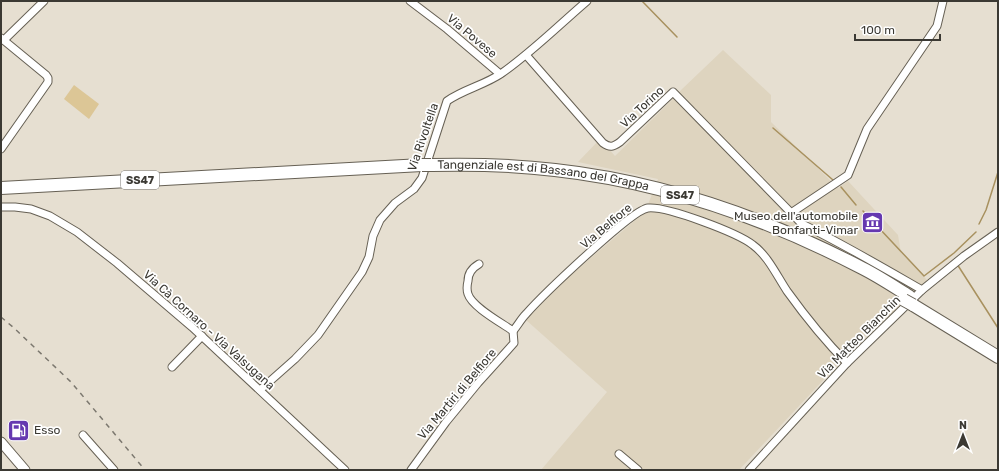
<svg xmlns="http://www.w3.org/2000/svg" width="999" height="471" font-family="Rubik,sans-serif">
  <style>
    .built { fill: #ded4bf }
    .green { fill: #dcc696 }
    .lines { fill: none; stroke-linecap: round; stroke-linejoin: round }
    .stream { stroke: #a8915f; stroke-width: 1.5 }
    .street-casing { stroke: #666054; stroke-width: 9 }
    .secondary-casing { stroke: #666054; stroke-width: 11 }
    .highway-casing { stroke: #666054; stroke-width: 14 }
    .street { stroke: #fff; stroke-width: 7 }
    .secondary { stroke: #fff; stroke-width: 9 }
    .highway { stroke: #fff; stroke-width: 12 }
    .rail { stroke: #7c786f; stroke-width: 1.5; stroke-dasharray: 5 5; stroke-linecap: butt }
    .highway-bridge-casing { stroke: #666054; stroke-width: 14; stroke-linecap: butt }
    .highway-bridge { stroke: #fff; stroke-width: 12 }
    .labels { text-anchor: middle; stroke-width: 3.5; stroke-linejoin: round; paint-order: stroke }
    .shield { fill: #fff; stroke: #767470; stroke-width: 1 }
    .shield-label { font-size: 11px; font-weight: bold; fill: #3b3933 }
    .street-label { font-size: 12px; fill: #3b3933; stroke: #fff }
    .poi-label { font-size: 12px; fill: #3b3933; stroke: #fff; text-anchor: end }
  </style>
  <rect width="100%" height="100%" fill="#e6dfd1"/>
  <!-- built -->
  <polygon class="built" points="723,50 771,95 771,122 838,188 848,181 898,235 901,253 927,280 895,312 874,326 739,470 541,470 607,392 526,320 567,278 645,212 658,179 578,162 600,139 615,156 675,97 681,90"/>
  <!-- green -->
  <polygon class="green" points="74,85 99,104 89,119 64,99"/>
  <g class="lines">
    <!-- stream -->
    <g class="stream">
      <polyline points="642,1 677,37"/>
      <polyline points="773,128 833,180"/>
      <polyline points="841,187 856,205"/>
      <polyline points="863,211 924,276 954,253 976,232"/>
      <polyline points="979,224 986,210 998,172"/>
      <polyline points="957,264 998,328"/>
    </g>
    <defs>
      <g id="street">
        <polyline points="410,1 447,29 500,74"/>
        <polyline points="1,38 46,75 48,78 48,82 1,149"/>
        <polyline points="4,40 44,1"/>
        <path d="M526,55L603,143C610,148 613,147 620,142L673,92L802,224C843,244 882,267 922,290"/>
        <polyline points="1,207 15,207 31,209 50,216 77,232 117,263 192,327 345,470"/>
        <polyline points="791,213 848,175 867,129 937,26 943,1"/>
        <path d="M479,264C472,268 468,273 468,281C467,285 467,291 468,294C472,307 502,323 513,331"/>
        <path d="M513,331C518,325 521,319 526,314C542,296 631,210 648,208C667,206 738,233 753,245C768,256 777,276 787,291C805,316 824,340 847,363"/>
        <polyline points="172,367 202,336"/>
        <path d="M260,390L295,359L318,335L362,272L369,257L373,236L380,220L395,203L414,189L422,178L447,101C464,89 485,85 502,73C532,52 559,25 587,1"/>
        <polyline points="83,435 114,470"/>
        <polyline points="619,454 638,470"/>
        <polyline points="411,470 446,422 478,383 514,343 513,331"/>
        <polyline points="749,470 847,363 922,290 964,256 998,232"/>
      </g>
      <polyline id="secondary" points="1,442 25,470"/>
      <g id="highway">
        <path id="s1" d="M431,165C473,164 514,165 555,170C663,182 766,218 862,268C878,276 893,286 909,296"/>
        <polyline points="1,188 422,165"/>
        <polyline points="913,305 998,357"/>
      </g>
    </defs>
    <!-- street casing -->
    <use href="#street" class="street-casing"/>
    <!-- secondary casing -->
    <use href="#secondary" class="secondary-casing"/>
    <!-- highway casing -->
    <use href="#highway" class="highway-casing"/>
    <!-- street -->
    <use href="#street" class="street"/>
    <!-- secondary -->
    <use href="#secondary" class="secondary"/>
    <!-- highway -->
    <use href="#highway" class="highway"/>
    <!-- rail -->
    <polyline class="rail" points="1,317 14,328 71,382 145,470"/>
    <defs>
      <g id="highway-bridge">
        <polyline points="422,165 431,165"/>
        <polyline points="904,300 913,305"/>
      </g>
    </defs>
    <!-- highway-bridge casing -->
    <use href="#highway-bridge" class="highway-bridge-casing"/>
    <!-- highway-bridge -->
    <use href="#highway-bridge" class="highway-bridge"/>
  </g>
  <!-- icons -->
  <defs>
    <symbol id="museum-square" viewBox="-11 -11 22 22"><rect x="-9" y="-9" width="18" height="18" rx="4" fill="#6538b0" stroke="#fff"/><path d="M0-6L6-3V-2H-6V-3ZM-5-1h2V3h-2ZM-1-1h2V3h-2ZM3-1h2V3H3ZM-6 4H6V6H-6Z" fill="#fff"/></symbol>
    <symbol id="fuel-square" viewBox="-11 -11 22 22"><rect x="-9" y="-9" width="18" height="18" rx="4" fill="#6538b0" stroke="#fff"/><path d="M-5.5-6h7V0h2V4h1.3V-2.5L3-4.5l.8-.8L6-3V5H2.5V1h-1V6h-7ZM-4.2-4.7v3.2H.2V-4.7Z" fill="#fff"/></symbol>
  </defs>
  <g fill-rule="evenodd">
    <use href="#museum-square" x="860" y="210" width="25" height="25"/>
    <use href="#fuel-square" x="6" y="418" width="25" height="25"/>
  </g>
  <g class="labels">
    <!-- shield labels -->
    <g class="shield">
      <rect x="121" y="171" width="38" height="18" rx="3"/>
      <rect x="661" y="186" width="38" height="18" rx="3"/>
    </g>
    <g class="shield-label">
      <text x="140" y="184">SS47</text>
      <text x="680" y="199">SS47</text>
    </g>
    <!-- street labels -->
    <g class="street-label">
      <text transform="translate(472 36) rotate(40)" y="4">Via Povese</text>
      <text transform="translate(642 107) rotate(-43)" y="4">Via Torino</text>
      <text transform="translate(423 137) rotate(-71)" y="4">Via Rivoltella</text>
      <text dy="4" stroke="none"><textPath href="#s1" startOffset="113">Tangenziale est di Bassano del Grappa</textPath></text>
      <text transform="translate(606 226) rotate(-40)" y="4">Via Belfiore</text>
      <text transform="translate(209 330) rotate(42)" y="4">Via Cà Cornaro - Via Valsugana</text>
      <text transform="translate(859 337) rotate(-45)" y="4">Via Matteo Bianchin</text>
      <text transform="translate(457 394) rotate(-50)" y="4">Via Martiri di Belfiore</text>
    </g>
    <!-- poi labels -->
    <g class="poi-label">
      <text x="858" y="220">Museo dell'automobile<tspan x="858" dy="14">Bonfanti-Vimar</tspan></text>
      <text x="34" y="434" text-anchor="start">Esso</text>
    </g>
  </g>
  <!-- border -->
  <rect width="999" height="471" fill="none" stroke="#3b3933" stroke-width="4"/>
  <!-- north arrow -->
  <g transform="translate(963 435)" stroke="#ffffff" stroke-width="3" paint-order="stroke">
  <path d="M0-3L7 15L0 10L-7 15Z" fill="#3b3933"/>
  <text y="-6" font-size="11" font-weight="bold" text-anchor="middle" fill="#3b3933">N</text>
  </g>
  <!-- scale -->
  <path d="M855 34v6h85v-6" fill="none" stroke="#3b3933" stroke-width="2"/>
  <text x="861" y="34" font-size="12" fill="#3b3933" stroke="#ffffff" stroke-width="3" paint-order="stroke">100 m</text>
</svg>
